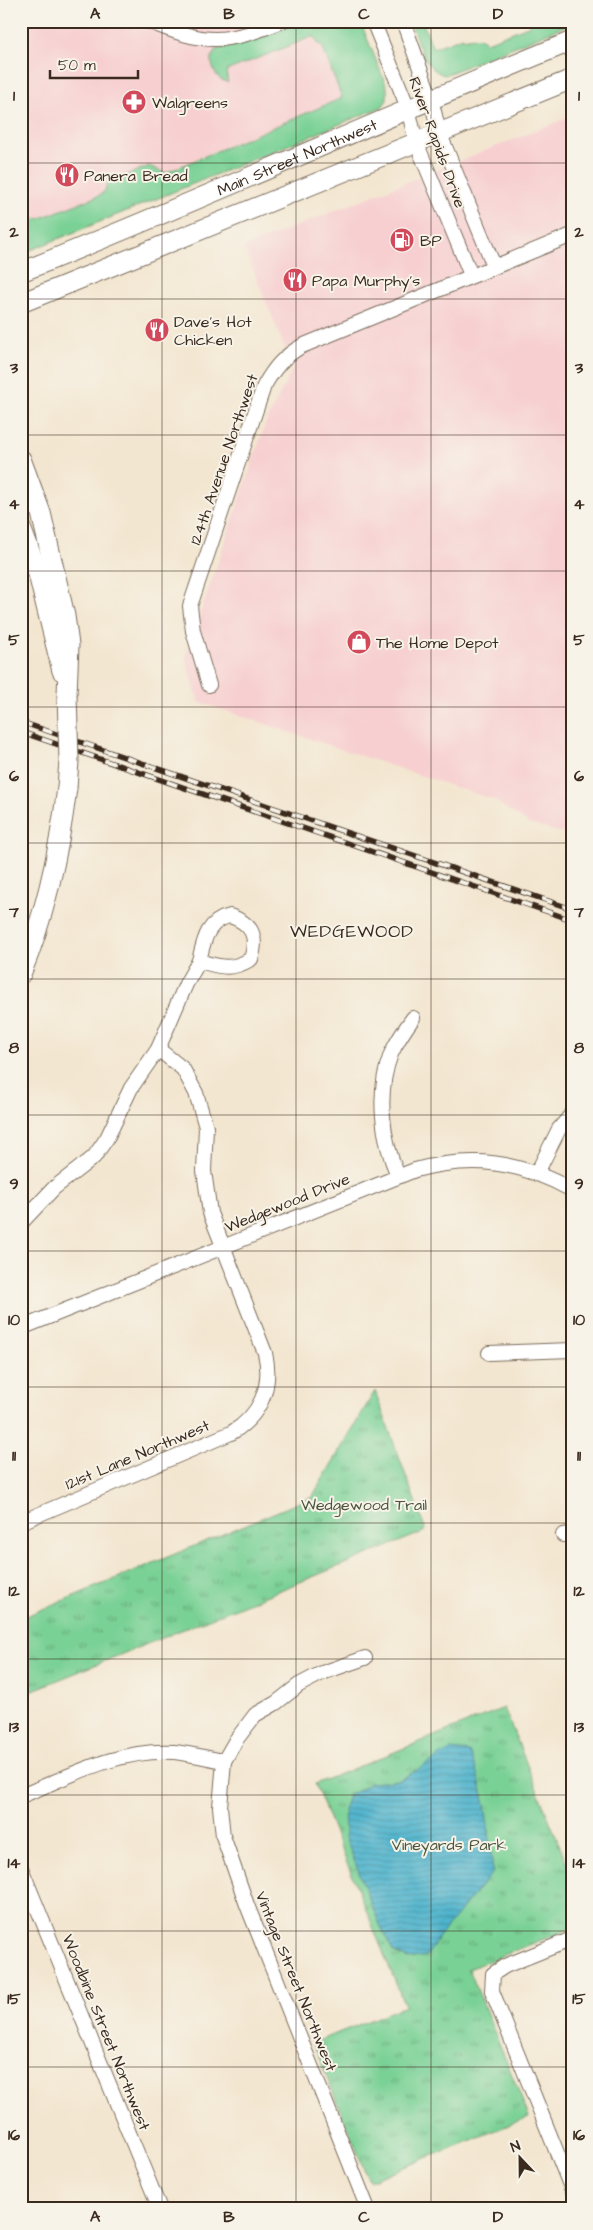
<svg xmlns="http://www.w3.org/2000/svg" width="593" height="2230" font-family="'Architects Daughter',sans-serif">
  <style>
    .built { fill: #f7cfd0 }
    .grass { fill: #7ad196; stroke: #5a7e5a }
    .park { fill: url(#park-tufts); stroke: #5a7e5a }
    .water { fill: url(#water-rules); stroke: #446f76 }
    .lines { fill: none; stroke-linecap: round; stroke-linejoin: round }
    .minor-casing { stroke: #7b6c5c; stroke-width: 16 }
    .secondary-casing { stroke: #7b6c5c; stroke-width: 21 }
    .minor { stroke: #fff; stroke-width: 14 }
    .secondary { stroke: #fff; stroke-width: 19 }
    .rail-casing { stroke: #3b2a1e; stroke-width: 5.5 }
    .rail { stroke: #f7f3e8; stroke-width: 4; stroke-dasharray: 11; stroke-linecap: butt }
    .secondary-bridge-casing { stroke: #7b6c5c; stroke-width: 21; stroke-linecap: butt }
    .secondary-bridge { stroke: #fff; stroke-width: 19 }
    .grid { fill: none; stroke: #3b2a1e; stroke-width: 1; stroke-opacity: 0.55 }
    .labels { text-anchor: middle; stroke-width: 4; stroke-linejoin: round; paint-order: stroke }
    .poi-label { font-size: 16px; fill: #3b2a1e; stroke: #f7f3e8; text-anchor: start }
    .street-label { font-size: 16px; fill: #3b2a1e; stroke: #f7f3e8 }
    .park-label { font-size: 16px; fill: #4b543c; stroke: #f7f3e8 }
    .neighbourhood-label { font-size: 18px; letter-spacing: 1px; fill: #3b2a1e; stroke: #f7f3e8 }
    .neatline { fill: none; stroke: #3b2a1e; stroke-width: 2 }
    .grid-label { font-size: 16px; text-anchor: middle; font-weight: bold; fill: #3b2a1e }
  </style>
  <defs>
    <pattern id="park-tufts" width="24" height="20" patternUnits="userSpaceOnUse" patternTransform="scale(1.25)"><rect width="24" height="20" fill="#7ad196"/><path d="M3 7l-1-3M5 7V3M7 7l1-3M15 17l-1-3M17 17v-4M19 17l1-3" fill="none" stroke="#65aa7a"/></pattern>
    <pattern id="water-rules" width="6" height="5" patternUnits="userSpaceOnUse" patternTransform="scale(1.25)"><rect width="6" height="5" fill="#4eb4cd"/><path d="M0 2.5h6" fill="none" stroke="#4293a6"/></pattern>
  </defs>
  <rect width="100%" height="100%" fill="#f7f3e8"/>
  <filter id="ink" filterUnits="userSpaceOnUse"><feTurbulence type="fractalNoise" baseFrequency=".02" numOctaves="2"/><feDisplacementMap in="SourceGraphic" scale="10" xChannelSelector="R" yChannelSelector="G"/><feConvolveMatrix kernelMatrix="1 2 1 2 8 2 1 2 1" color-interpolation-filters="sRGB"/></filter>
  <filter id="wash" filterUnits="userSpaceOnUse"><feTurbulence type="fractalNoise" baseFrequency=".0096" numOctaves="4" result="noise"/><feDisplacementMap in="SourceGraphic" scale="20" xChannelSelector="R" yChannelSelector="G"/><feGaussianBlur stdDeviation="1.12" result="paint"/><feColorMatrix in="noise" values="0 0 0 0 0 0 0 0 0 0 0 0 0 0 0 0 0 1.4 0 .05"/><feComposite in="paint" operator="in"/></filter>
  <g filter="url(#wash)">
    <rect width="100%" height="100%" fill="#f3e6d0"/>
    <!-- built -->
    <g class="built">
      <polygon points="21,21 315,21 319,38 342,98 37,225 21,187"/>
      <polygon points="572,116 572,835 529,824 494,800 199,702 185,658 266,422 293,368 244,247"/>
    </g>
    <!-- grass -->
    <g class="grass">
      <path d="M301,21H360L387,87V100L382,107L21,254V217L25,215L38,219L98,196L105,191L107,183L149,166L165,173L342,98L322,46L319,45L314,36L226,71L228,82C216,80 214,71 211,61L215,50L249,41Z"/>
      <path d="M410,21H422L433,48L463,37L464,39C472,36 480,37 487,42L528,26L532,21H572V23L445,75C423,70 417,39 410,21Z"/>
    </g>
    <!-- park -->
    <g class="park">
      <polygon points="375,1391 426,1531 21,1695 21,1618 312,1497"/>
      <polygon points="504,1708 572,1876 572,1928 469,1969 529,2117 369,2181 313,2043 405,2006 315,1784"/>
    </g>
    <!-- water -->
    <path class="water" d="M450,1750L469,1752C486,1789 489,1832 493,1872L438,1938L427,1956L408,1959L393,1952L376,1916L345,1837L344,1807L348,1796L371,1783L400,1780Z"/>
  </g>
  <g filter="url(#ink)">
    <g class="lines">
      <defs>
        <g id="minor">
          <path d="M148,21C206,45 224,45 282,21"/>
          <polyline points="373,21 408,108 416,142 471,275"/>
          <polyline points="403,21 431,99 439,132 494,266"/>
          <path d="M209,685L193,631L190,606L264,386C274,368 284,356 302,346L572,235"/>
          <path d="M230,916C253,924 258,937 251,959C231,971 221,967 199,961C204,940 207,921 230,916Z"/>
          <polyline points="537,1173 559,1129 572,1114"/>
          <path d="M398,1176C382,1139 376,1093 391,1054C397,1041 405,1029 413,1018"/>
          <polyline points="21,1223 54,1188 94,1157 107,1138 131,1088 158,1049 186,984 199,961"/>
          <path d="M21,1328L415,1170C473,1155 519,1161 572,1190"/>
          <polyline points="489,1353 572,1350"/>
          <path d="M21,1522L231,1433C260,1416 273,1387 265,1353L210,1213L204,1171L206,1127L196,1093L183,1069L158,1049"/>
          <polyline points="563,1535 572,1533"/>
          <polyline points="224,1761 220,1807 223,1836 247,1905 368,2209"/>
          <path d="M21,1796C70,1776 120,1748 175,1752C191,1754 208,1758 224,1761L236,1740L255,1715L276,1703L299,1685L322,1673L365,1658"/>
          <polyline points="21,1868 160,2209"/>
          <polyline points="572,1939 505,1966 493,1974 492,1991 572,2190"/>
        </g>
        <g id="secondary">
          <path id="s1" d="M21,272C206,198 387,116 572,41"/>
          <polyline points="21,303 572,79"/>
          <polyline points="21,459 41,513 65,616 69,645 67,694"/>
          <polyline points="21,528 37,570 62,671"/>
          <path d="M21,974C46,914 59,852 67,788"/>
        </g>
      </defs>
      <!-- minor casing -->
      <use href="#minor" class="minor-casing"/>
      <!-- secondary casing -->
      <use href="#secondary" class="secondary-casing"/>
      <!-- minor -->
      <use href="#minor" class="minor"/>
      <!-- secondary -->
      <use href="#secondary" class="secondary"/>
      <defs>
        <g id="rail">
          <polyline points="21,722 572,909"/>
          <polyline points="21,732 572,920"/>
        </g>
      </defs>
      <!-- rail casing -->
      <use href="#rail" class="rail-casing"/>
      <!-- rail -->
      <use href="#rail" class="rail"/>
      <defs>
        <polyline id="secondary-bridge" points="67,788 69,761 67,694"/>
      </defs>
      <!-- secondary-bridge casing -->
      <use href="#secondary-bridge" class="secondary-bridge-casing"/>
      <!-- secondary-bridge -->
      <use href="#secondary-bridge" class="secondary-bridge"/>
    </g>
  </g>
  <!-- grid -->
  <path class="grid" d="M162,21V2209M296,21V2209M431,21V2209M21,163H572M21,299H572M21,435H572M21,571H572M21,707H572M21,843H572M21,979H572M21,1115H572M21,1251H572M21,1387H572M21,1523H572M21,1659H572M21,1795H572M21,1931H572M21,2067H572"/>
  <!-- icons -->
  <defs>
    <symbol id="pharmacy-disc" viewBox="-11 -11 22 22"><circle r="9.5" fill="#d1495b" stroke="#f7f3e8"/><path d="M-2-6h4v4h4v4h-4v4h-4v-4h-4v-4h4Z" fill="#fff"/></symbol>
    <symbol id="restaurant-disc" viewBox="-11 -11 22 22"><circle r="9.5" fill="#d1495b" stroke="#f7f3e8"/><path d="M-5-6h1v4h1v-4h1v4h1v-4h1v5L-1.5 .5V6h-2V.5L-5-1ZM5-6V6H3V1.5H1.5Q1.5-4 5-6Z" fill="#fff"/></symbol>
    <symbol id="fuel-disc" viewBox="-11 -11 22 22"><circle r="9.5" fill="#d1495b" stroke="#f7f3e8"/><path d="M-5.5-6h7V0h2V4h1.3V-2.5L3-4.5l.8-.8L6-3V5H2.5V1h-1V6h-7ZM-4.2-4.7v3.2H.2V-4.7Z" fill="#fff"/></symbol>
    <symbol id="shop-disc" viewBox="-11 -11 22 22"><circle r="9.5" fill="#d1495b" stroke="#f7f3e8"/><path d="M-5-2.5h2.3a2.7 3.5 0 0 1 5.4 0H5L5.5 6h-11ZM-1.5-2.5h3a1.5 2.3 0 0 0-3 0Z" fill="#fff"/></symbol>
  </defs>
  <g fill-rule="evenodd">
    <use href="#pharmacy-disc" x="120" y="88" width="28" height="28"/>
    <use href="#restaurant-disc" x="53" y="161" width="28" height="28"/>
    <use href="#fuel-disc" x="388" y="226" width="28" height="28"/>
    <use href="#restaurant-disc" x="281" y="266" width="28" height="28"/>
    <use href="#restaurant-disc" x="143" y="316" width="28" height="28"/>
    <use href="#shop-disc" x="345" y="628" width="28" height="28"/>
  </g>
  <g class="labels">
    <!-- poi labels -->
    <g class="poi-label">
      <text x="152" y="108">Walgreens</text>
      <text x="84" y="181">Panera Bread</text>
      <text x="420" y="246">BP</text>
      <text x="312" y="286">Papa Murphy's</text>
      <text x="174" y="327">Dave's Hot<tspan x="174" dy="18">Chicken</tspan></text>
      <text x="376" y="648">The Home Depot</text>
    </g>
    <!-- street labels -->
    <g class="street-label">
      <text transform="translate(438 142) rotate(70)" y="6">River Rapids Drive</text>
      <text dy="6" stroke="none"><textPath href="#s1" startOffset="299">Main Street Northwest</textPath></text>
      <text transform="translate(223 459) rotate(-71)" y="6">124th Avenue Northwest</text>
      <text transform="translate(287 1202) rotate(-22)" y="6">Wedgewood Drive</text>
      <text transform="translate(137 1454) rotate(-23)" y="6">121st Lane Northwest</text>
      <text transform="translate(297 1981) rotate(68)" y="6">Vintage Street Northwest</text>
      <text transform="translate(107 2032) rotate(68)" y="6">Woodbine Street Northwest</text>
    </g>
    <!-- park labels -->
    <g class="park-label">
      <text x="364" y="1510">Wedgewood Trail</text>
      <text x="449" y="1850">Vineyards Park</text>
    </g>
    <!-- neighbourhood labels -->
    <g class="neighbourhood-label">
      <text x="352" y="937">WEDGEWOOD</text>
    </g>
  </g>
  <!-- margin -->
  <rect width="593" height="2230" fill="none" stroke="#f7f3e8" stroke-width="55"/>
  <!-- north arrow -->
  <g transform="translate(520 2158) rotate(338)" stroke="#f7f3e8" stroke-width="4" paint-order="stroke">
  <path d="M0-4L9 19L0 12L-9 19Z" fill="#3b2a1e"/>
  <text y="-8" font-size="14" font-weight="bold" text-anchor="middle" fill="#3b2a1e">N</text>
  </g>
  <!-- scale -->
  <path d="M50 70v8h88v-8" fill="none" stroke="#3b2a1e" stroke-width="2.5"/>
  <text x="58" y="70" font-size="15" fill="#3b2a1e" stroke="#f7f3e8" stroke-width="4" paint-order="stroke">50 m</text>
  <rect x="28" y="28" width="538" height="2174" class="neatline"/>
  <g class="grid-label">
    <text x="95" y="19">A</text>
    <text x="229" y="19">B</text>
    <text x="364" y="19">C</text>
    <text x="498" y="19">D</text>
    <text x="14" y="101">1</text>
    <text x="579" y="101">1</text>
    <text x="14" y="237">2</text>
    <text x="579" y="237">2</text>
    <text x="14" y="373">3</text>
    <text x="579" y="373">3</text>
    <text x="14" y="509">4</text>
    <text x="579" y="509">4</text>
    <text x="14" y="645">5</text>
    <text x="579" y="645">5</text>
    <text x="14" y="781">6</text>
    <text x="579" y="781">6</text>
    <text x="14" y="917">7</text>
    <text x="579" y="917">7</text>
    <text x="14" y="1053">8</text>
    <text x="579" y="1053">8</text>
    <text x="14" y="1189">9</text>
    <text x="579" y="1189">9</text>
    <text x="14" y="1325">10</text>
    <text x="579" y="1325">10</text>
    <text x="14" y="1461">11</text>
    <text x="579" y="1461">11</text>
    <text x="14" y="1596">12</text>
    <text x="579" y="1596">12</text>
    <text x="14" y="1732">13</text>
    <text x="579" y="1732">13</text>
    <text x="14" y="1868">14</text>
    <text x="579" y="1868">14</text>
    <text x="14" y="2004">15</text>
    <text x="579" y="2004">15</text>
    <text x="14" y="2140">16</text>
    <text x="579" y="2140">16</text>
    <text x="95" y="2222">A</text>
    <text x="229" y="2222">B</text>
    <text x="364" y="2222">C</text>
    <text x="498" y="2222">D</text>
  </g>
</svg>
